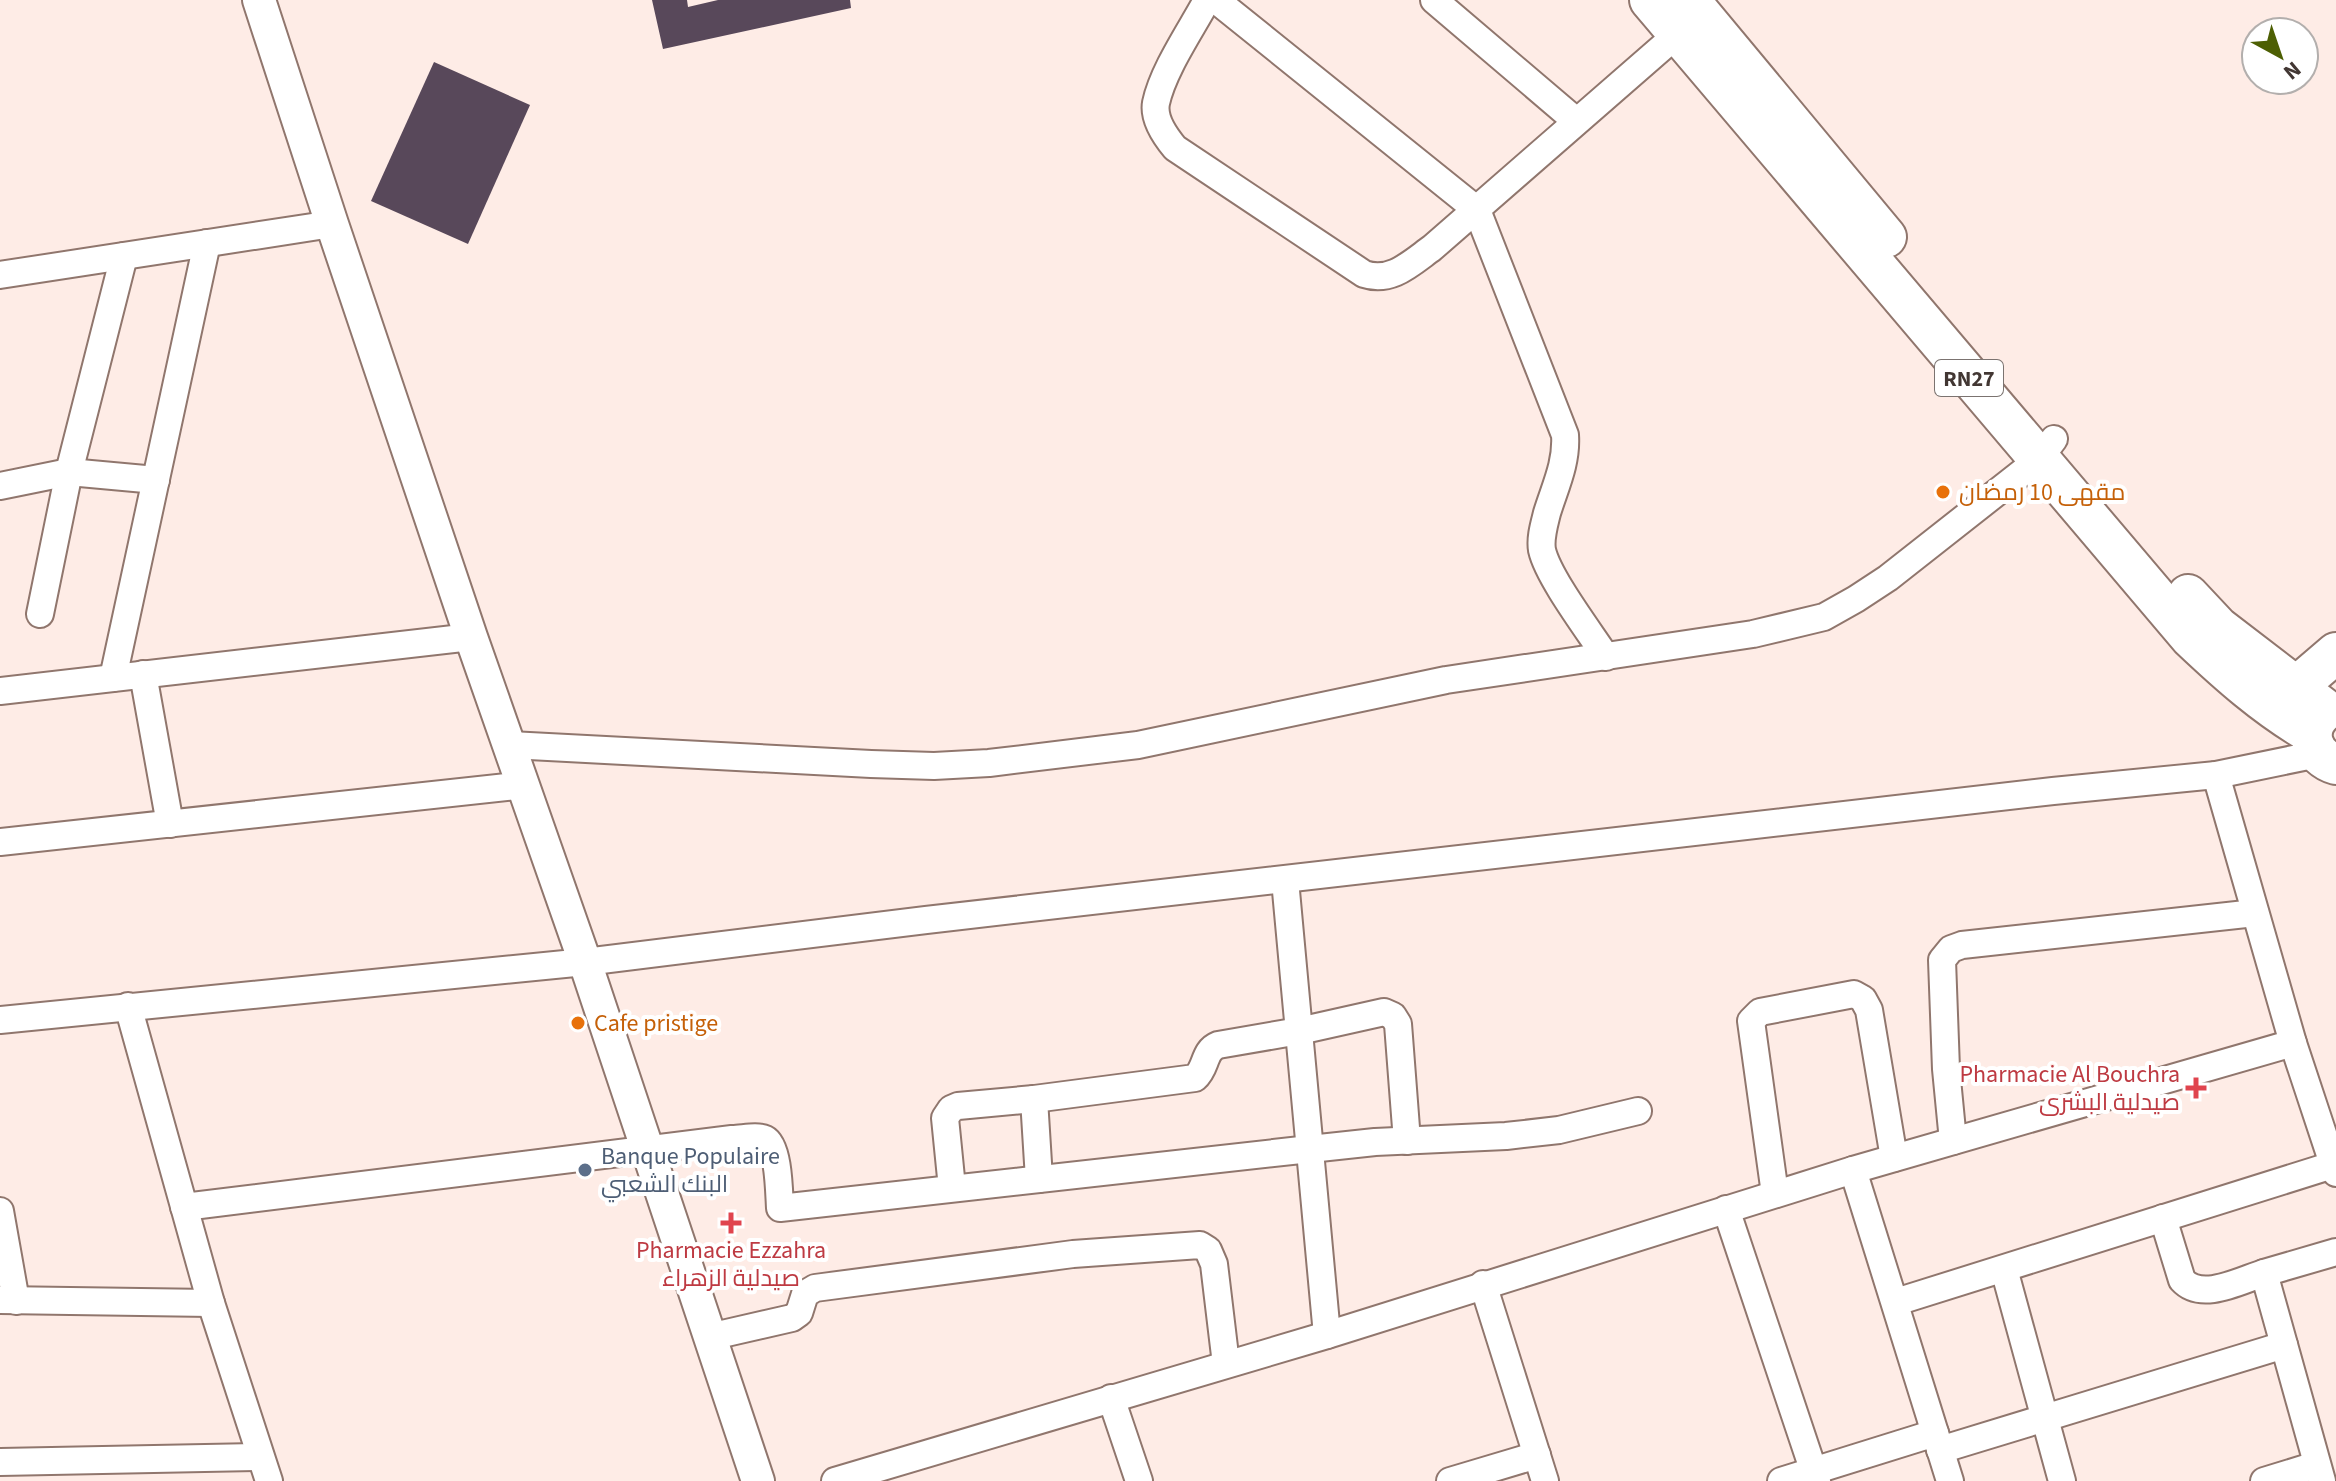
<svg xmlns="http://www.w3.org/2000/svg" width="2336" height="1481" font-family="'Source Sans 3',Cairo,sans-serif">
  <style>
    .building { fill: #58485a }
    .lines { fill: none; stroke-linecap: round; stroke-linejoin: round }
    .minor-casing { stroke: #90766d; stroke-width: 30 }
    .tertiary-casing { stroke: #90766d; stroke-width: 36 }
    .primary-casing { stroke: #90766d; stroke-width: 44 }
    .minor { stroke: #fff; stroke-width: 26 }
    .tertiary { stroke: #fff; stroke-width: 32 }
    .primary { stroke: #fff; stroke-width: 40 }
    .food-dot { fill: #e8710a; stroke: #fff; stroke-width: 3 }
    .health-dot { fill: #e0444e; stroke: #fff; stroke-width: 3 }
    .service-dot { fill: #5c6f8a; stroke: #fff; stroke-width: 3 }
    .labels { text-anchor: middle; stroke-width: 8; stroke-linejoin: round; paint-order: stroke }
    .shield { fill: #fff; stroke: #7b7370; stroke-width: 2 }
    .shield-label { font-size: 22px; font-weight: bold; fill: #423733 }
    .food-label { font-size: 24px; fill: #c56008; stroke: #fff; text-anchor: start }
    .health-label { font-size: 24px; fill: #be3a42; stroke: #fff; text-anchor: end }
    .service-label { font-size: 24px; fill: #4e5e75; stroke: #fff; text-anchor: start }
  </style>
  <rect width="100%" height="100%" fill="#feece6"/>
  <!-- building -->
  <g class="building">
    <polygon points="652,0 687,0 688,7 718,0 850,0 851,8 663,49"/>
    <polygon points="434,62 530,105 468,244 371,201"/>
  </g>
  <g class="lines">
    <defs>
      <g id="minor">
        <path d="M1207,0C1191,30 1163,70 1156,103C1153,119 1165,136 1175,148L1364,274C1391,283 1410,264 1432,248L1689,24"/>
        <path d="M1216,0L1477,210L1565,435C1567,463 1555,487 1547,513C1544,525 1540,538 1542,550C1548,577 1589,631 1606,657"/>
        <polyline points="1434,0 1576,121"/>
        <polyline points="0,275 332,224"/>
        <polyline points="0,486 69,472 156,480"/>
        <polyline points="40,614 69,472 124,256"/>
        <polyline points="143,674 170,824"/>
        <polyline points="113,678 207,243"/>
        <polyline points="0,691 471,637"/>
        <polyline points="510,745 871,764 934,766 989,763 1138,745 1446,680 1753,634 1824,617 1856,599 1888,578 2038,460 2054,439"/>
        <polyline points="2216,775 2293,1043 2336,1173"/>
        <polyline points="0,842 525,785"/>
        <polyline points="1285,880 1327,1335"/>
        <polyline points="128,1006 211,1303 269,1481"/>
        <polyline points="0,1020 585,962 926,920 2053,791 2216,775 2318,754"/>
        <polyline points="1953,1141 1946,1069 1942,960 1951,949 1962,945 2255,913"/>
        <polyline points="1853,1170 1950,1481"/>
        <path d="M1039,1179L1034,1099L1195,1078C1207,1068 1203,1051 1218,1045L1299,1031L1384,1012L1393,1016L1398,1024L1407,1141"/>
        <polyline points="952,1188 945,1118 951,1109 958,1106 1034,1099"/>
        <polyline points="1775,1194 1751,1021 1760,1012 1854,994 1863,999 1869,1010 1894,1158"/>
        <path d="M184,1207L732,1139C742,1139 757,1135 765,1139C779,1146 779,1193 780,1208L1310,1149L1375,1142L1506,1136L1559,1130L1638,1111"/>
        <polyline points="1726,1209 1817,1481"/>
        <polyline points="0,1211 16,1301"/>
        <path d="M2163,1218L2182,1280C2202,1302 2241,1280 2264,1273"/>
        <polyline points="2004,1269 2062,1481"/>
        <polyline points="1483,1284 1545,1481"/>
        <polyline points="0,1300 211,1303"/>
        <polyline points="1896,1302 2336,1164"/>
        <polyline points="709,1337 792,1318 799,1313 805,1294 815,1288 1073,1254 1200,1245 1208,1250 1214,1264 1226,1364"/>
        <polyline points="1111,1398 1139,1481"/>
        <polyline points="1940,1450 2284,1345"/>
        <polyline points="0,1462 260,1457"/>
        <polyline points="835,1481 1327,1335 1853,1170 2293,1043"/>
        <polyline points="1450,1481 1537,1455"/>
        <polyline points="1781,1481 1935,1433"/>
        <polyline points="2264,1481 2316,1465"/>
        <polyline points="2322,1481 2264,1273 2336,1252"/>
      </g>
      <polyline id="tertiary" points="259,0 332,224 471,637 585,962 758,1481"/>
      <g id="primary">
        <path d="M1650,0L2191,638C2228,673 2266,707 2311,733"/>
        <polyline points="1689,0 1886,237"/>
        <polyline points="2188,595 2218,627 2326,710"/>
        <polyline points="2295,688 2336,653"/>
        <path d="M2322,713C2303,731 2312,757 2336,764"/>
      </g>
    </defs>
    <!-- minor casing -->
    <use href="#minor" class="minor-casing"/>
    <!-- tertiary casing -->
    <use href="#tertiary" class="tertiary-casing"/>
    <!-- primary casing -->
    <use href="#primary" class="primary-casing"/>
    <!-- minor -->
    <use href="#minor" class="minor"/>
    <!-- tertiary -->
    <use href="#tertiary" class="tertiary"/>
    <!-- primary -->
    <use href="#primary" class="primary"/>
  </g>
  <!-- markers -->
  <g class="food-dot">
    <circle cx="1943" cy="492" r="8"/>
    <circle cx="578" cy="1023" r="8"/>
  </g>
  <g class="health-dot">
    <path d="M2192 1076h8v8h8v8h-8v8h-8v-8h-8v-8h8z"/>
    <path d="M727 1211h8v8h8v8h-8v8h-8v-8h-8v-8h8z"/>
  </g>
  <circle class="service-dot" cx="585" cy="1170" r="8"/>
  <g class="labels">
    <!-- shield labels -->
    <rect class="shield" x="1935" y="360" width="68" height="36" rx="6"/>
    <g class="shield-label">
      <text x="1969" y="386">RN27</text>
    </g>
    <!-- food labels -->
    <g class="food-label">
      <text x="1959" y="500">مقهى 10 رمضان</text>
      <text x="594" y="1031">Cafe pristige</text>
    </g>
    <!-- health labels -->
    <g class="health-label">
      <text x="2180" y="1082">Pharmacie Al Bouchra<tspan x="2180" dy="28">صيدلية البشرى</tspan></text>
      <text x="731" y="1258" text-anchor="middle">Pharmacie Ezzahra<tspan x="731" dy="28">صيدلية الزهراء</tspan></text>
    </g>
    <!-- service labels -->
    <g class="service-label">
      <text x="601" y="1164">Banque Populaire<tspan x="601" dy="28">البنك الشعبي</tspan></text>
    </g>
  </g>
  <!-- north arrow -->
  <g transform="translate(2280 56) rotate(140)"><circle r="38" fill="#ffffff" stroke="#b3afad" stroke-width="2"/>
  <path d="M0-6L14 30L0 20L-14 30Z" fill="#4d5f03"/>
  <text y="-12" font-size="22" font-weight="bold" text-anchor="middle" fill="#423733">N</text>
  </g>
</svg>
